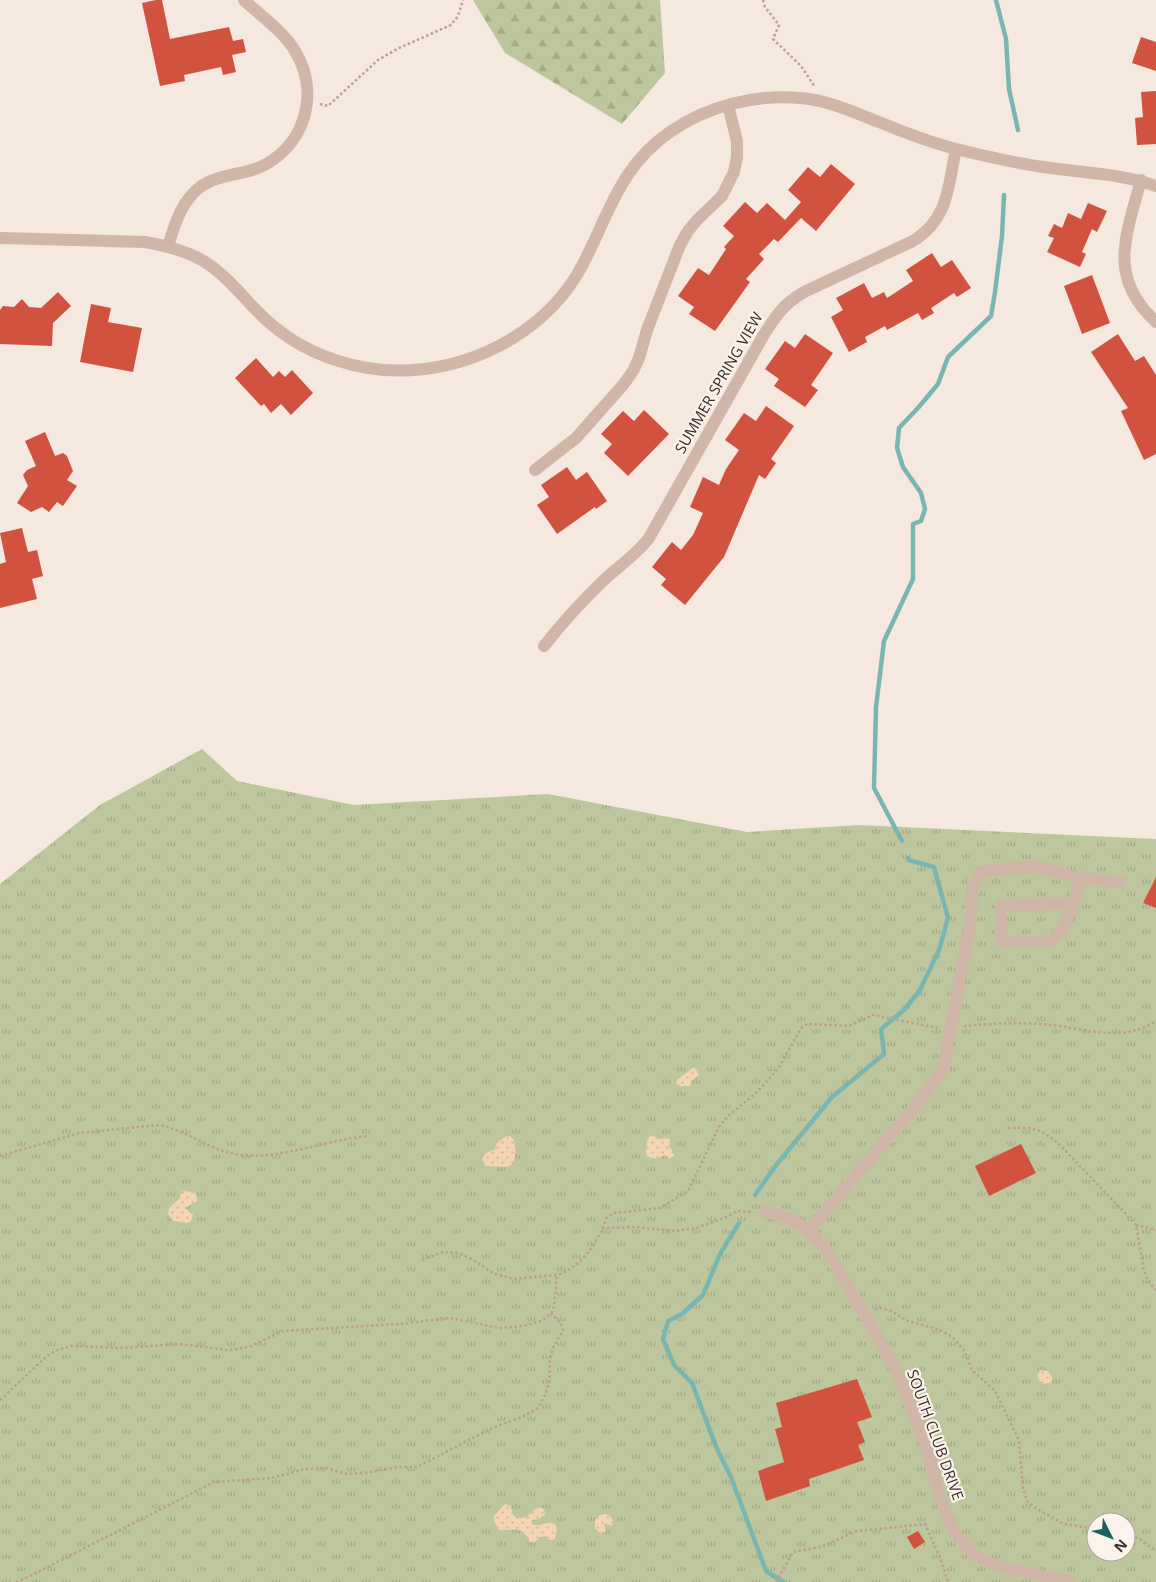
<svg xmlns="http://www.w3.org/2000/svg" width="1156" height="1582" font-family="'Open Sans',sans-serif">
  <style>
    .grass { fill: url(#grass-tufts); fill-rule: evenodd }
    .forest { fill: url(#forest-firs) }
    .sand { fill: url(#sand-dots) }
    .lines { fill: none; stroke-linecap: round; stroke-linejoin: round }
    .stream { stroke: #7ab6b1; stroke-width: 4.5 }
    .building { fill: #d25240 }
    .path { stroke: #bb9f92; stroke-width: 2.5; stroke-dasharray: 2.5 2.5; stroke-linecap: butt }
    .minor { stroke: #cfb6a9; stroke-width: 12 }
    .labels { text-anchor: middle; stroke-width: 4.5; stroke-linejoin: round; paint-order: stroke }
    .street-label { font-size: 15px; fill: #3c2d29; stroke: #fcf3ec }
  </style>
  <defs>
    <pattern id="grass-tufts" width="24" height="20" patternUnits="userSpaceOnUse" patternTransform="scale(1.25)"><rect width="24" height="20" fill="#bdc69c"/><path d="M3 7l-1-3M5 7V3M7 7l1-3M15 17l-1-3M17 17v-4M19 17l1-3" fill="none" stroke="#a3aa86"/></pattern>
    <pattern id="forest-firs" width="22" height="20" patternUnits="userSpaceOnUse" patternTransform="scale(1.25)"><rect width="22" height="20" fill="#bdc69c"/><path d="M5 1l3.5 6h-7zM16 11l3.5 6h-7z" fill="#a3aa86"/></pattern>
    <pattern id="sand-dots" width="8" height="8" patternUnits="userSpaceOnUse" patternTransform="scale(1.25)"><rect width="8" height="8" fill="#f3d5b2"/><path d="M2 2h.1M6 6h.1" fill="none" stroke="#d1b799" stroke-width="1.8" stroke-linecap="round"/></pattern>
  </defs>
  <rect width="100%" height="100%" fill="#f5e8df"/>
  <!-- grass -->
  <path class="grass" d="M202,749L237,781L354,805L548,794L747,832L859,825L1156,839V1582H0V884L100,805ZM1096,1522H1126V1552H1096Z"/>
  <!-- forest -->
  <polygon class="forest" points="473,0 660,0 665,73 622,124 505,53"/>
  <!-- sand -->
  <g class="sand">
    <polygon points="693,1068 695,1068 699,1075 691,1081 690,1086 681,1086 676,1084 677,1080"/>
    <path d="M506,1136H510L514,1140C515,1151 518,1160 508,1167L486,1166L482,1160C484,1151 489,1153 495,1149L497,1143Z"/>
    <path d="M650,1136H653L659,1139L669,1138L670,1140L669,1146L674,1154V1156L669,1159L665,1155L660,1157L658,1159L647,1157C645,1152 646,1140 650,1136Z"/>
    <polygon points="182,1191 194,1192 198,1199 196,1202 185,1208 193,1215 191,1221 187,1223 173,1221 168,1214 169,1208 179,1199"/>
    <polygon points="1040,1370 1048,1371 1052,1377 1052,1382 1044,1384 1036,1378"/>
    <path d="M505,1504L510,1506L514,1516C526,1522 528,1514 538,1507L544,1509L545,1514L539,1519L532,1520V1524C541,1528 547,1520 555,1524L557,1529L555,1539L550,1540L545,1536L540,1537L535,1542H530C522,1524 514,1531 499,1530L494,1521V1516Z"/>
    <polygon points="606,1514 611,1517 614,1523 611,1526 605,1523 604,1526 606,1530 604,1533 600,1533 595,1528 595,1520 600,1515"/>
  </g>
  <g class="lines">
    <!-- stream -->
    <g class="stream">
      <polyline points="996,0 1006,39 1009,89 1018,130"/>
      <polyline points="902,841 874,788 876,707 884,641 913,579 913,524 921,521 925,509 921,493 903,467 897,448 899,428 918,408 938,384 948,357 991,316 995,292 1002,236 1004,195"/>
      <polyline points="755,1195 777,1164 832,1097 884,1054 881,1029 904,1010 920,990 939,950 948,918 934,867 909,860 908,858"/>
      <polyline points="739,1223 720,1254 703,1295 682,1314 668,1321 663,1339 674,1365 692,1383 717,1449 731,1477 766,1571 783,1582"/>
    </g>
  </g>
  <!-- building -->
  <g class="building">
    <polygon points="156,0 162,0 170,39 229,27 233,41 243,39 246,52 232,55 236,72 223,75 221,67 184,75 185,81 160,86 142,3"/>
    <polygon points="1141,37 1156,42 1156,71 1132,63"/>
    <polygon points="1156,91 1156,144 1137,145 1135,118 1143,117 1141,92"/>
    <polygon points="831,164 855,184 816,231 801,218 778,242 774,239 759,254 764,259 746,279 750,282 715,331 689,314 694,307 678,296 698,268 709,275 726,249 724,247 734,236 723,226 745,202 757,213 767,203 785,220 801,202 788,190 808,167 820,177"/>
    <polygon points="1088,203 1107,211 1097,232 1092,229 1082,252 1086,254 1080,267 1047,252 1054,238 1048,236 1054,224 1062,228 1068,213 1081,219"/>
    <polygon points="932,253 941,267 952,260 971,288 957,297 954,293 931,308 934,313 922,320 918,313 887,330 885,326 865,337 867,342 849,352 831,317 843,310 836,298 864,283 872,298 884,292 887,298 913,281 906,270"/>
    <polygon points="1092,275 1110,323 1082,334 1064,286"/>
    <polygon points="58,292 71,306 53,323 52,346 0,344 0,310 3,306 14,307 22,299 29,307 41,308"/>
    <polygon points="91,304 111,308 108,322 142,328 133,372 80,362"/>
    <polygon points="805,334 833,353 811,385 818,390 805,407 774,386 779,379 765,369 785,341 795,348"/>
    <polygon points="1118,334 1135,361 1144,356 1156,375 1156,454 1144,460 1121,411 1128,408 1091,352"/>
    <polygon points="256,358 273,377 279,371 285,377 292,370 313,393 291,415 281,404 271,413 264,404 261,406 235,378"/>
    <polygon points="766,406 794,426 771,459 776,463 765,479 759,475 724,557 685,605 661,585 666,579 652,567 672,542 681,550 693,535 703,513 690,507 703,477 719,485 726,469 739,450 725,440 744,413 756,421"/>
    <polygon points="644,410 669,434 628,476 604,453 612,444 601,434 623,411 634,421"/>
    <polygon points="45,432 55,456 63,453 67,456 73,471 67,480 77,486 63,506 57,502 49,512 42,507 31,512 17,503 28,486 23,475 27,470 36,466 25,441"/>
    <polygon points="567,467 576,480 587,472 607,501 596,509 595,507 557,534 537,505 549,497 541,485"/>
    <polygon points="22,528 28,552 37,550 43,576 32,579 37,599 0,608 0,564 6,562 0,533"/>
    <polygon points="1156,877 1156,908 1143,903"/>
    <polygon points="1021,1144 1036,1173 989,1196 975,1166"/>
    <polygon points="857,1379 872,1417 857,1422 865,1442 858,1445 864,1460 809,1479 810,1486 766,1501 758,1471 784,1462 775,1429 782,1427 776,1403"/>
    <polygon points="918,1531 925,1542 914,1549 907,1537"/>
  </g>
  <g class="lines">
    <!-- path -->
    <g class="path">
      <polyline points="763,0 765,7 779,25 773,39 801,66 815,87"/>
      <polyline points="320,104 328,106 378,60 399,48 451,25 458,16 463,0"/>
      <path d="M964,1026C988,1024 1015,1022 1040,1024C1081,1026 1119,1045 1156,1021"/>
      <polyline points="1008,1128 1029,1128 1041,1131 1057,1142 1127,1215 1136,1225 1144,1271 1148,1281 1156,1290"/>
      <path d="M0,1156L79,1133L159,1125C186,1130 208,1149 235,1154C276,1162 327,1139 369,1136"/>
      <polyline points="1136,1225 1156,1230"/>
      <polyline points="602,1228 633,1227 675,1231 696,1228 727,1217 737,1211 752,1212"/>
      <path d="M422,1260L443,1252L458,1253L470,1258L493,1273L513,1279L557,1275C584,1266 597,1242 607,1217L615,1213L660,1208L688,1191L719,1127L727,1117L757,1092L778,1069L801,1028L807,1024L849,1026L873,1015L938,1028"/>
      <polyline points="875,1310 880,1308 889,1310 908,1321 941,1330 953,1338 964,1350 972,1370 995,1391 1019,1440 1023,1488 1027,1501 1037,1509 1064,1524 1096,1529"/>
      <polyline points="0,1400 47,1356 55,1351 71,1346 120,1348 180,1344 227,1350 238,1349 251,1346 283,1331 399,1324 450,1318 499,1328 523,1326 541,1321 551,1314 554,1307 557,1275"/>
      <polyline points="1126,1533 1141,1540 1156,1551"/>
      <polyline points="16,1582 28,1577 214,1482 272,1478 305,1469 326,1468 347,1474 364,1473 399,1467 417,1467 492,1428 522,1417 538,1408 545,1395 549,1383 550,1360 553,1348 563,1330 561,1323 551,1314"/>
      <polyline points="776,1582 793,1552 821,1547 857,1531 925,1524 941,1560 948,1582"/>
    </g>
    <!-- minor -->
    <g class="minor">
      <path d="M1141,180C1126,236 1107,277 1156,322"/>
      <path d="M0,238L145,242C168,246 192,252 211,266C234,282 249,306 271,324C309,357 364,374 414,370C483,365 551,326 583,264C609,214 620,166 670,132C707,106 755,94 800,98C828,100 853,112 879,122C903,132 927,141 952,148C984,156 1018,164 1051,168C1085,173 1123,174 1156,186"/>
      <path d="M168,246C175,223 182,199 203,185C223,172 248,176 268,163C307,140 319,90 295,51C284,32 260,15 244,0"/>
      <polyline points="535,470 576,438 623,385 633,371 639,358 647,330 680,245 688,231 697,220 722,196 734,172 737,157 737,141 728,105"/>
      <path d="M544,646C563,622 582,601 604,580C619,566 637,554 649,538L762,338C775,317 782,305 804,292L913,241C949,219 948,186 956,149"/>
      <polyline points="1074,904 1001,905 1001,942 1049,942 1062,931 1074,904 1081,878"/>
      <path d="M765,1212C791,1216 809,1228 826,1249C850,1291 877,1333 899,1377C910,1400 919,1427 927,1451C938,1486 943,1528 973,1553C998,1573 1041,1573 1070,1582"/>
      <polyline points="808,1231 908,1115 943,1070 970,926 973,884 984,871 1036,866 1075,877 1120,882"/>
    </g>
  </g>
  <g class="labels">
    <!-- street labels -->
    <g class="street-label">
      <text transform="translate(719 383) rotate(-60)" y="5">SUMMER SPRING VIEW</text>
      <text transform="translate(935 1435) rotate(70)" y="5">SOUTH CLUB DRIVE</text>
    </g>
  </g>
  <!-- north arrow -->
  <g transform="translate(1111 1537) rotate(132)"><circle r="24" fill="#fcf3ec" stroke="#afa49e"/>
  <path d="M0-4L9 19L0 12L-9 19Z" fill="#1a625e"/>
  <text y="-8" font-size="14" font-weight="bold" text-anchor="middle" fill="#3c2d29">N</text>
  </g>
</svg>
